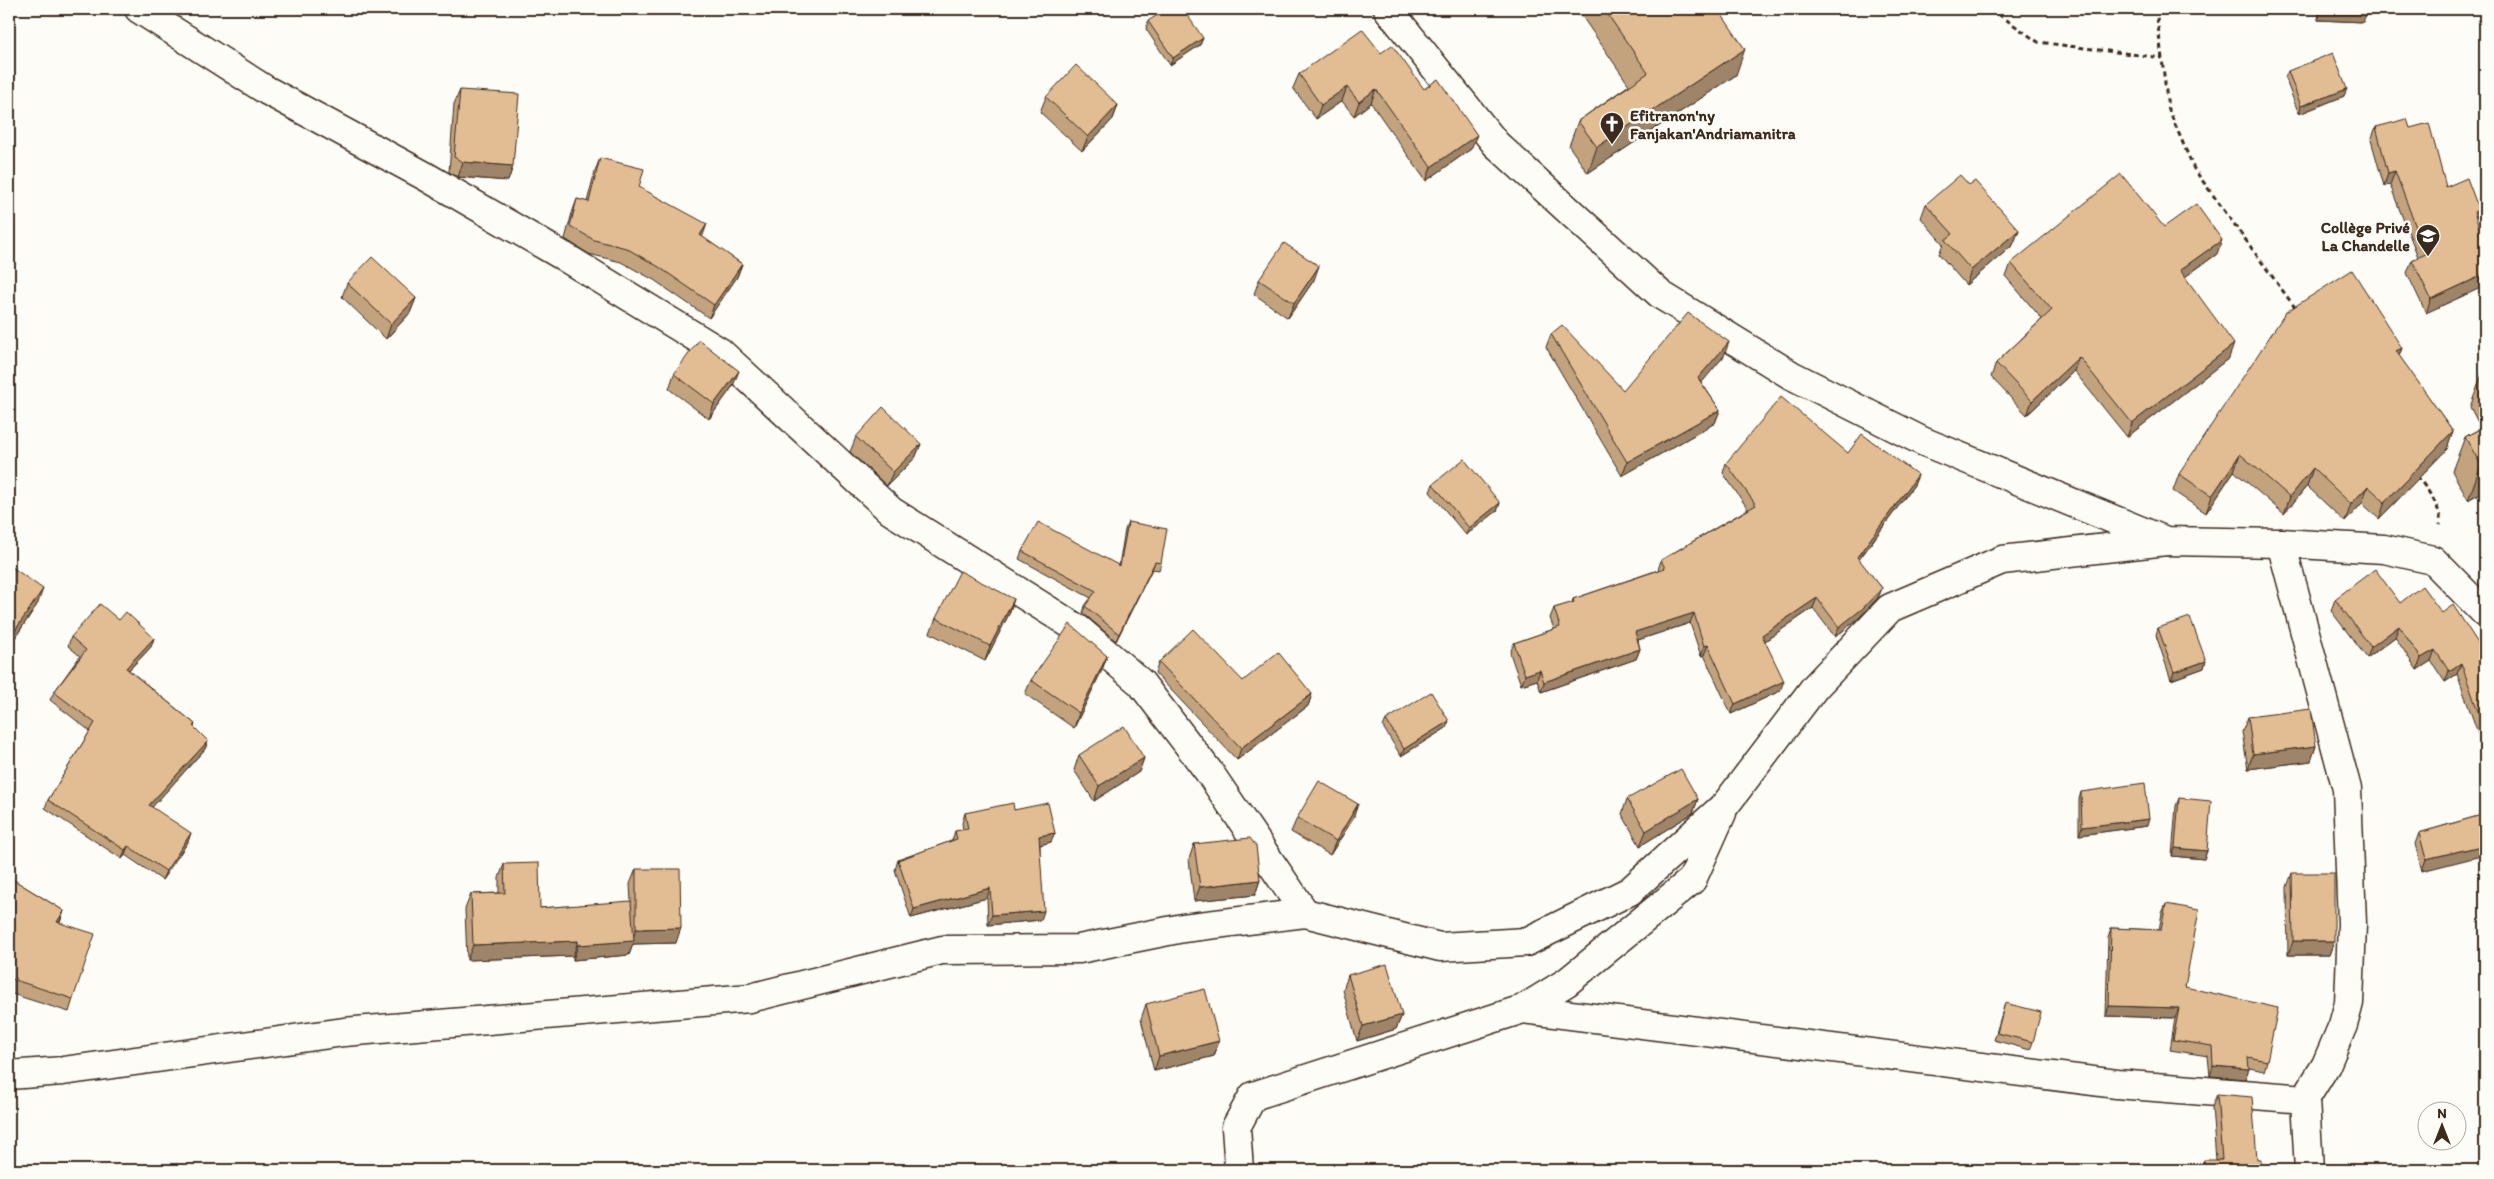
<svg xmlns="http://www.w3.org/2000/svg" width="2494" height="1179" font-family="Itim,sans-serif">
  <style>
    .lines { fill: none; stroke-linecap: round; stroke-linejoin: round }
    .minor-casing { stroke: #3b2a1e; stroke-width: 31 }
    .path { stroke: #3b2a1e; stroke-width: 3; stroke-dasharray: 5 4; stroke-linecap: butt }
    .minor { stroke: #fdfcf7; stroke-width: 28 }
    .wall { fill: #c2a37e; stroke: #3b2a1e }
    .shaded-wall { fill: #9e8467; stroke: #3b2a1e }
    .building { fill: #e2bd93; stroke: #3b2a1e }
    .labels { text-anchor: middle; stroke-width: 5; stroke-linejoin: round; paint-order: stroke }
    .poi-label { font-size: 16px; font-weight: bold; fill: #3b2a1e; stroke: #fdfcf7; text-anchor: start }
  </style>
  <rect width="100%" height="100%" fill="#fdfcf7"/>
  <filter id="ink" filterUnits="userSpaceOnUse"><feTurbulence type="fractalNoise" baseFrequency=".02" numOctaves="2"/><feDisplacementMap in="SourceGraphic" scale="10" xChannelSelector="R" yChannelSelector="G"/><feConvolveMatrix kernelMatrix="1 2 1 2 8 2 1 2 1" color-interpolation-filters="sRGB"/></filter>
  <g filter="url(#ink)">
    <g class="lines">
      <defs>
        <g id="minor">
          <polyline points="139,9 266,90 425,176 563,256 720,352 891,511 1078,629 1141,683 1209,772 1305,913"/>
          <polyline points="1388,9 1496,144 1661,295 1791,375 1922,441 2166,541 2281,543 2384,549 2433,560 2485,613"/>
          <polyline points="2281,543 2347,789 2352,924 2349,1003 2343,1025 2326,1065 2305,1099 2309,1170"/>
          <polyline points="1523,1009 2117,1084 2305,1099"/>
          <polyline points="9,1075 63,1071 344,1032 750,998 942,950 1079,949 1183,928 1305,913 1440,947 1526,942 1630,891 1726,804 1815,687 1890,608 2002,560 2166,541"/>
          <polyline points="1239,1170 1236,1127 1253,1096 1523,1009 1567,982 1692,880 1722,813"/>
        </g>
      </defs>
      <!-- minor casing -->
      <use href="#minor" class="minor-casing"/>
      <!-- path -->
      <g class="path">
        <polyline points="1991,9 2038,42 2162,58"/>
        <polyline points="2156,9 2168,108 2194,169 2296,309"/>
        <path d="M2417,476C2426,488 2443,509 2440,525"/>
      </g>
      <!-- minor -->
      <use href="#minor" class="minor"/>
    </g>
    <!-- wall -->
    <g class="wall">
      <polygon points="215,9 222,9 220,12"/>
      <polygon points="1577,9 1718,9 1736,75 1588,173 1569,146 1578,121 1629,85"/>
      <polygon points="2319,9 2368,9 2363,22 2318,20"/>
      <polygon points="1148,21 1203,38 1200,45 1170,65 1146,29"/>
      <polygon points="1381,53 1424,89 1471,149 1426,181 1371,103 1354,116 1342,101 1316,119 1293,88 1299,74"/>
      <polygon points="2288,71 2344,96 2299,114 2285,78"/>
      <polygon points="460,90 513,166 508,181 458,177 449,172 454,104"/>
      <polygon points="1046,97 1118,105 1113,119 1082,151 1040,112"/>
      <polygon points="2376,127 2410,128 2446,187 2479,210 2476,218 2426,313 2407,273 2412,260 2418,257 2390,185 2384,186 2371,140"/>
      <polygon points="600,158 639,187 702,237 742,264 737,277 709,318 654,280 621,262 589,254 565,239 572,213 577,199 587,202 595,171"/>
      <polygon points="1926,204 2019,230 2013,245 1966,285 1939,254 1943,244 1921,218"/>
      <polygon points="2164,227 2217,254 2185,277 2229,358 2127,437 2074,371 2027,415 1991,377 1996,363 2042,319 2006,277 2011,263"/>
      <polygon points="1259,280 1314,280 1288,318 1254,294"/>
      <polygon points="347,283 416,298 410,313 386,339 342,297"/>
      <polygon points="1551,334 1623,390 1724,356 1701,382 1720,410 1715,423 1622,476 1546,347"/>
      <polygon points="2402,348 2399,356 2453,431 2447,449 2379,519 2362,503 2345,522 2307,486 2284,514 2234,471 2206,513 2173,491 2179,474"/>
      <polygon points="2485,371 2485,490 2468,500 2452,471 2465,437 2481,428 2470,407 2483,372"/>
      <polygon points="674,374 733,386 709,419 669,389"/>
      <polygon points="856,437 921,444 915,458 887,486 850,452"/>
      <polygon points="1848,453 1918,475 1914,485 1859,560 1882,588 1878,598 1858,619 1835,637 1813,608 1765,641 1780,691 1731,714 1704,655 1701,656 1690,623 1638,640 1640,649 1636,659 1541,692 1537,680 1521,685 1510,653 1514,643 1554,629 1550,618 1554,608 1572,603 1573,599 1658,570 1661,560 1748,509 1723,473 1726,463"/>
      <polygon points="1433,484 1500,503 1497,511 1466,535 1430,492"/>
      <polygon points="1128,522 1161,563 1159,570 1152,569 1116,641 1083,613 1085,606 1091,598 1019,559 1022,551 1119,565 1125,530"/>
      <polygon points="9,565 38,603 11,644 9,642"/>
      <polygon points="1014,599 1009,614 985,661 930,633 936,618"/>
      <polygon points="2335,599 2400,603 2442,613 2485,654 2485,753 2457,674 2445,682 2431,661 2417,670 2395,637 2367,658 2331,611"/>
      <polygon points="119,620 154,638 151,647 129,670 195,724 194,727 208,741 205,749 152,807 188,842 162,880 125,855 122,859 45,808 48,800 90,731 50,700 54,692 80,656 68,646 71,637"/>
      <polygon points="2158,628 2204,668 2171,680 2156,635"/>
      <polygon points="1107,656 1102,670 1074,728 1025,694 1031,680"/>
      <polygon points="1159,662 1243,681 1312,694 1308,706 1237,760 1155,673"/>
      <polygon points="2248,717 2316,746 2311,761 2248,769 2242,732"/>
      <polygon points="1386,720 1446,728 1401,756 1383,727"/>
      <polygon points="1079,755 1144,758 1139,772 1094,801 1074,770"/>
      <polygon points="2081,792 2147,826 2079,835 2079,799"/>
      <polygon points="2179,798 2207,851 2204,859 2172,856 2176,806"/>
      <polygon points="1627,799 1698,799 1693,813 1640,846 1622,814"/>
      <polygon points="1014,810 1055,833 1051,842 1040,845 1041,920 988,925 987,898 911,918 895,870 898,860 952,841 955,831 963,830 962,823 965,813"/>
      <polygon points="2485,814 2422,871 2415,844 2419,833"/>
      <polygon points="1297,818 1353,819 1330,855 1291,832"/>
      <polygon points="1194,844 1260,880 1255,895 1194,901 1189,859"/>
      <polygon points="504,864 540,908 631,902 630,884 636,869 676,943 633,944 629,955 573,960 573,956 467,960 465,909 471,894 499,893 499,878"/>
      <polygon points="2292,873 2334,941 2329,955 2288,955 2287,887"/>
      <polygon points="9,877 64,911 60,923 73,999 69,1012 9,993"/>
      <polygon points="2166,904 2185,987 2267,1061 2264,1071 2249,1068 2245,1079 2210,1076 2208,1056 2170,1050 2175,1018 2106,1016 2108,937 2111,928 2159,930 2162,913"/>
      <polygon points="1348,975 1402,1015 1396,1029 1357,1041 1343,990"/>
      <polygon points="2005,1003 2033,1042 2030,1050 1994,1040"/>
      <polygon points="1146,1004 1219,1041 1214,1056 1154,1071 1141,1019"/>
      <polygon points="2217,1094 2257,1159 2216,1160 2212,1107"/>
      <polygon points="2204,1160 2204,1170 2200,1170"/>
    </g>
    <!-- shaded-wall -->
    <g class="shaded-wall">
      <polygon points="2322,9 2368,9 2363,22 2318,20"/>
      <polygon points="1203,38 1200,45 1170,65 1173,58"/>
      <polygon points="1745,49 1736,75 1588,173 1597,147"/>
      <polygon points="1347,87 1342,101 1316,119 1321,105"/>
      <polygon points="1376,89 1371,103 1354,116 1359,102"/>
      <polygon points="2347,89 2344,96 2299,114 2301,106"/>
      <polygon points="1118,105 1113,119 1082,151 1088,137"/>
      <polygon points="1477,135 1471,149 1426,181 1431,167"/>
      <polygon points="463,162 513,166 508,181 458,177"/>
      <polygon points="2395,171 2390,185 2384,186 2388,173"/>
      <polygon points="2479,210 2474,223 2474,212"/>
      <polygon points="707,224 702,238 700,235"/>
      <polygon points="2019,230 2013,245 1966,285 1971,270"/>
      <polygon points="2222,240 2217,254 2175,284 2180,270"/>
      <polygon points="742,264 737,277 709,318 714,305"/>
      <polygon points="1319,266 1314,280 1288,318 1294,303"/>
      <polygon points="2485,274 2485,286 2426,313 2431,299"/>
      <polygon points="416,298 410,313 386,339 391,324"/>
      <polygon points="1729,342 1724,356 1694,392 1698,378"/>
      <polygon points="2234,344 2229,358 2127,437 2132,423"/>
      <polygon points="2402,348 2395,365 2396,351"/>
      <polygon points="2079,357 2074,371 2027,415 2032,401"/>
      <polygon points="739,371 733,386 709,419 714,404"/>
      <polygon points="1720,410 1715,423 1622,476 1627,462"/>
      <polygon points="2453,431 2447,449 2379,519 2385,502"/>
      <polygon points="921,444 915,458 887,486 893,472"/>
      <polygon points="2240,454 2234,471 2206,513 2212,496"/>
      <polygon points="2485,463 2485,490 2468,500 2481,465"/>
      <polygon points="2313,468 2307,486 2284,514 2290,497"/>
      <polygon points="1918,475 1914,485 1853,567 1857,557"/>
      <polygon points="2368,486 2362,503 2345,522 2351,504"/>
      <polygon points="1500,503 1497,511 1466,535 1469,528"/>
      <polygon points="1155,562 1152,569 1116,641 1119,634"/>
      <polygon points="1882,588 1878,598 1858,619 1835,637 1839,627"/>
      <polygon points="43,589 38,603 11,644 16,629"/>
      <polygon points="1817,598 1813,608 1759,645 1762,635"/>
      <polygon points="1014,599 1009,614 985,661 990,646"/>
      <polygon points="1694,613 1690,623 1632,642 1635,632"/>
      <polygon points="2399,626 2395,637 2367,658 2371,647"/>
      <polygon points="154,638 151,647 123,676 126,668"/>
      <polygon points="1708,645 1704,655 1701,656 1704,646"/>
      <polygon points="1640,649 1636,659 1541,692 1544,682"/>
      <polygon points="2435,650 2431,661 2417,670 2421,658"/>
      <polygon points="1107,656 1102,670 1074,728 1079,713"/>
      <polygon points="2206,661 2204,668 2171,680 2174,672"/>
      <polygon points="2461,663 2457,674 2445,682 2449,671"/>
      <polygon points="1540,670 1537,680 1521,685 1525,675"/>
      <polygon points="1784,681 1780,691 1731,714 1735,704"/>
      <polygon points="1312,694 1308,706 1237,760 1241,748"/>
      <polygon points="1449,721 1446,728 1401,756 1404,749"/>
      <polygon points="208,741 205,749 146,814 149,805"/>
      <polygon points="2316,746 2311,761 2248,769 2253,754"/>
      <polygon points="1144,758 1139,772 1094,801 1099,786"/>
      <polygon points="1698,799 1693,813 1640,846 1646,831"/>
      <polygon points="1358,804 1353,819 1330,855 1336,841"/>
      <polygon points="2149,819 2147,826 2079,835 2082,827"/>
      <polygon points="191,833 188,842 162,880 166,871"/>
      <polygon points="1055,833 1051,842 1036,846 1039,836"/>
      <polygon points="2485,845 2485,855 2422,871 2426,859"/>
      <polygon points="128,846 125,855 122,859 125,850"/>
      <polygon points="2175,848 2207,851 2204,859 2172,856"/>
      <polygon points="1260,880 1255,895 1194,901 1200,887"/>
      <polygon points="990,888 987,898 911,918 914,909"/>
      <polygon points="64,911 59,924 57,922"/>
      <polygon points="1044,911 1041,920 988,925 992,915"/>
      <polygon points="681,928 676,943 633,944 629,955 573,960 578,945 632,941 636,929"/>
      <polygon points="578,941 573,956 467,960 473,945"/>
      <polygon points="2293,941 2334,941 2329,955 2288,955"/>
      <polygon points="2109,1006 2179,1008 2175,1018 2106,1016"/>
      <polygon points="1402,1015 1396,1029 1357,1041 1363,1026"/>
      <polygon points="1219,1041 1214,1056 1154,1071 1159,1056"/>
      <polygon points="2213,1066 2249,1069 2245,1079 2210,1076"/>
    </g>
    <!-- building -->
    <g class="building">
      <polygon points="1167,9 1183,9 1203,38 1173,58 1148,21"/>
      <polygon points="1604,9 1718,9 1745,49 1597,147 1578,121 1648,73"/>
      <polygon points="1362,29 1381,53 1392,45 1424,89 1438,79 1477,135 1431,167 1376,89 1359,102 1347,87 1321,105 1299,74"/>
      <polygon points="2333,53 2347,89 2301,106 2288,71"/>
      <polygon points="1076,65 1118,105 1088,137 1046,97"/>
      <polygon points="460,90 519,94 513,166 463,162 454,157"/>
      <polygon points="2407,119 2410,128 2429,123 2446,187 2467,178 2479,210 2474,212 2485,247 2485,274 2431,299 2412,260 2426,254 2395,171 2388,173 2376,127"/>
      <polygon points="600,158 644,169 639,187 707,224 700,235 742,264 714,305 659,267 626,248 594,240 570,226 577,199 589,202"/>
      <polygon points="2121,174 2164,227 2196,204 2222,240 2180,270 2234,344 2132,423 2079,357 2032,401 1996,363 2052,310 2011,263"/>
      <polygon points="1960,175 1969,185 1975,181 2019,230 1971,270 1945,240 1953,234 1926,204"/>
      <polygon points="1284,243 1319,266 1294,303 1259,280"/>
      <polygon points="372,257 416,298 391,324 347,283"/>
      <polygon points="2352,270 2402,348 2396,351 2453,431 2385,502 2368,486 2351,504 2313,468 2290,497 2240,454 2212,496 2179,474 2286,312"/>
      <polygon points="1688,313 1729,342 1698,378 1720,410 1627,462 1551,334 1562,325 1623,390"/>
      <polygon points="699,340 739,371 714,404 674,374"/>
      <polygon points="1781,397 1848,453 1862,434 1918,475 1857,557 1882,588 1862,609 1839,627 1817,598 1762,635 1784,681 1735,704 1708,645 1704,646 1694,613 1635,632 1640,649 1544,682 1540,670 1525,675 1514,643 1560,627 1554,608 1574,602 1573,599 1665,568 1661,560 1756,505 1726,463"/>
      <polygon points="883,407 921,444 893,472 856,437"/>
      <polygon points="2485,426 2485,463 2481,465 2465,437"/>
      <polygon points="1464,459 1500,503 1469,528 1433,484"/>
      <polygon points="1038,522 1120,566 1128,522 1167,529 1161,563 1155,562 1119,634 1085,606 1096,591 1022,551"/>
      <polygon points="9,565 43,589 16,629 9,624"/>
      <polygon points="2375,569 2400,603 2422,586 2442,613 2453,605 2485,654 2485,731 2461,663 2449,671 2435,650 2421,658 2399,626 2371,647 2335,599"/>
      <polygon points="960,571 1014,599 990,646 936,618"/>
      <polygon points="100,604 119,620 126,612 154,638 126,668 195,724 193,726 208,741 149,805 191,833 166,871 128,846 125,850 48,800 95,723 54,692 86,650 71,637"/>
      <polygon points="2190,617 2206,661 2174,672 2158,628"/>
      <polygon points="1070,624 1107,656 1079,713 1031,680"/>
      <polygon points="1193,629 1243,681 1278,652 1312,694 1241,748 1159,662"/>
      <polygon points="1431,692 1449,721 1404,749 1386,720"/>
      <polygon points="2311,709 2316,746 2253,754 2248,717"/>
      <polygon points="1124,726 1144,758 1099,786 1079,755"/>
      <polygon points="1681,769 1698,799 1646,831 1627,799"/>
      <polygon points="1319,781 1358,804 1336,841 1297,818"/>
      <polygon points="2145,783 2149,819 2082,827 2081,792"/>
      <polygon points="2179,798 2211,801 2207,851 2175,848"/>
      <polygon points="1013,803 1014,810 1048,803 1055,833 1039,836 1044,911 992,915 990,888 914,909 898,860 957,839 955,831 968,829 965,813"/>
      <polygon points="2485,814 2485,845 2426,859 2419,833"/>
      <polygon points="1250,838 1256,846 1260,880 1200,887 1194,844"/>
      <polygon points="539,863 540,908 631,901 634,941 578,945 578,941 473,945 471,894 505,893 504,864"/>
      <polygon points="636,869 680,869 681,928 636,929"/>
      <polygon points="2292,873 2334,873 2334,941 2293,941"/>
      <polygon points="9,877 64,911 57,922 95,934 73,999 9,978"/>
      <polygon points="2166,904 2199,910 2185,987 2278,1008 2267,1061 2248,1057 2249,1069 2213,1066 2212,1046 2173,1040 2179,1008 2109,1006 2111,928 2161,930"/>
      <polygon points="1387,964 1402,1015 1363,1026 1348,975"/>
      <polygon points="1205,989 1219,1041 1159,1056 1146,1004"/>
      <polygon points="2005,1003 2041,1012 2033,1042 1997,1033"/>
      <polygon points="2217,1094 2252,1097 2257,1159 2261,1159 2261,1170 2204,1170 2204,1160 2222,1160"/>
    </g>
  </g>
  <!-- icons -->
  <defs>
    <symbol id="church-pin" viewBox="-11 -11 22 30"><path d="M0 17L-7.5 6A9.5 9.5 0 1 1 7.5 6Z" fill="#3b2a1e" stroke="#fdfcf7"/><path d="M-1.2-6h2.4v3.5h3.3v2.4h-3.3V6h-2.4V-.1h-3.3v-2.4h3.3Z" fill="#fff"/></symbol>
    <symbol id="school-pin" viewBox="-11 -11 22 30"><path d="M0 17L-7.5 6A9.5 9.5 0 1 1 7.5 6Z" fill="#3b2a1e" stroke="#fdfcf7"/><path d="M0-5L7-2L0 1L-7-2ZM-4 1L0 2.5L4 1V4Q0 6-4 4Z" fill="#fff"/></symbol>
  </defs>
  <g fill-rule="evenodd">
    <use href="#church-pin" x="1598" y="110" width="28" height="38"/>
    <use href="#school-pin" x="2414" y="222" width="28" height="38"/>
  </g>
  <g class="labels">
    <!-- poi labels -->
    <g class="poi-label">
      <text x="1630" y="121">Efitranon'ny<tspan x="1630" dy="18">Fanjakan'Andriamanitra</tspan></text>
      <text x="2410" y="233" text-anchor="end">Collège Privé<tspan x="2410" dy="18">La Chandelle</tspan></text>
    </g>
  </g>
  <!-- margin -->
  <rect width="2494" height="1179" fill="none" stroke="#fdfcf7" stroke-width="30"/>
  <rect x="15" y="15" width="2464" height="1149" fill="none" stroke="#3b2a1e" stroke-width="2" filter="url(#ink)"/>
  <!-- north arrow -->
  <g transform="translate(2442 1126)"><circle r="24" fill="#fdfcf7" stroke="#afa8a0"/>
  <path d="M0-4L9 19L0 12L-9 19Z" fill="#3b2a1e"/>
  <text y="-8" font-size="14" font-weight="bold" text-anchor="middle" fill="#3b2a1e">N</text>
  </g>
</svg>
